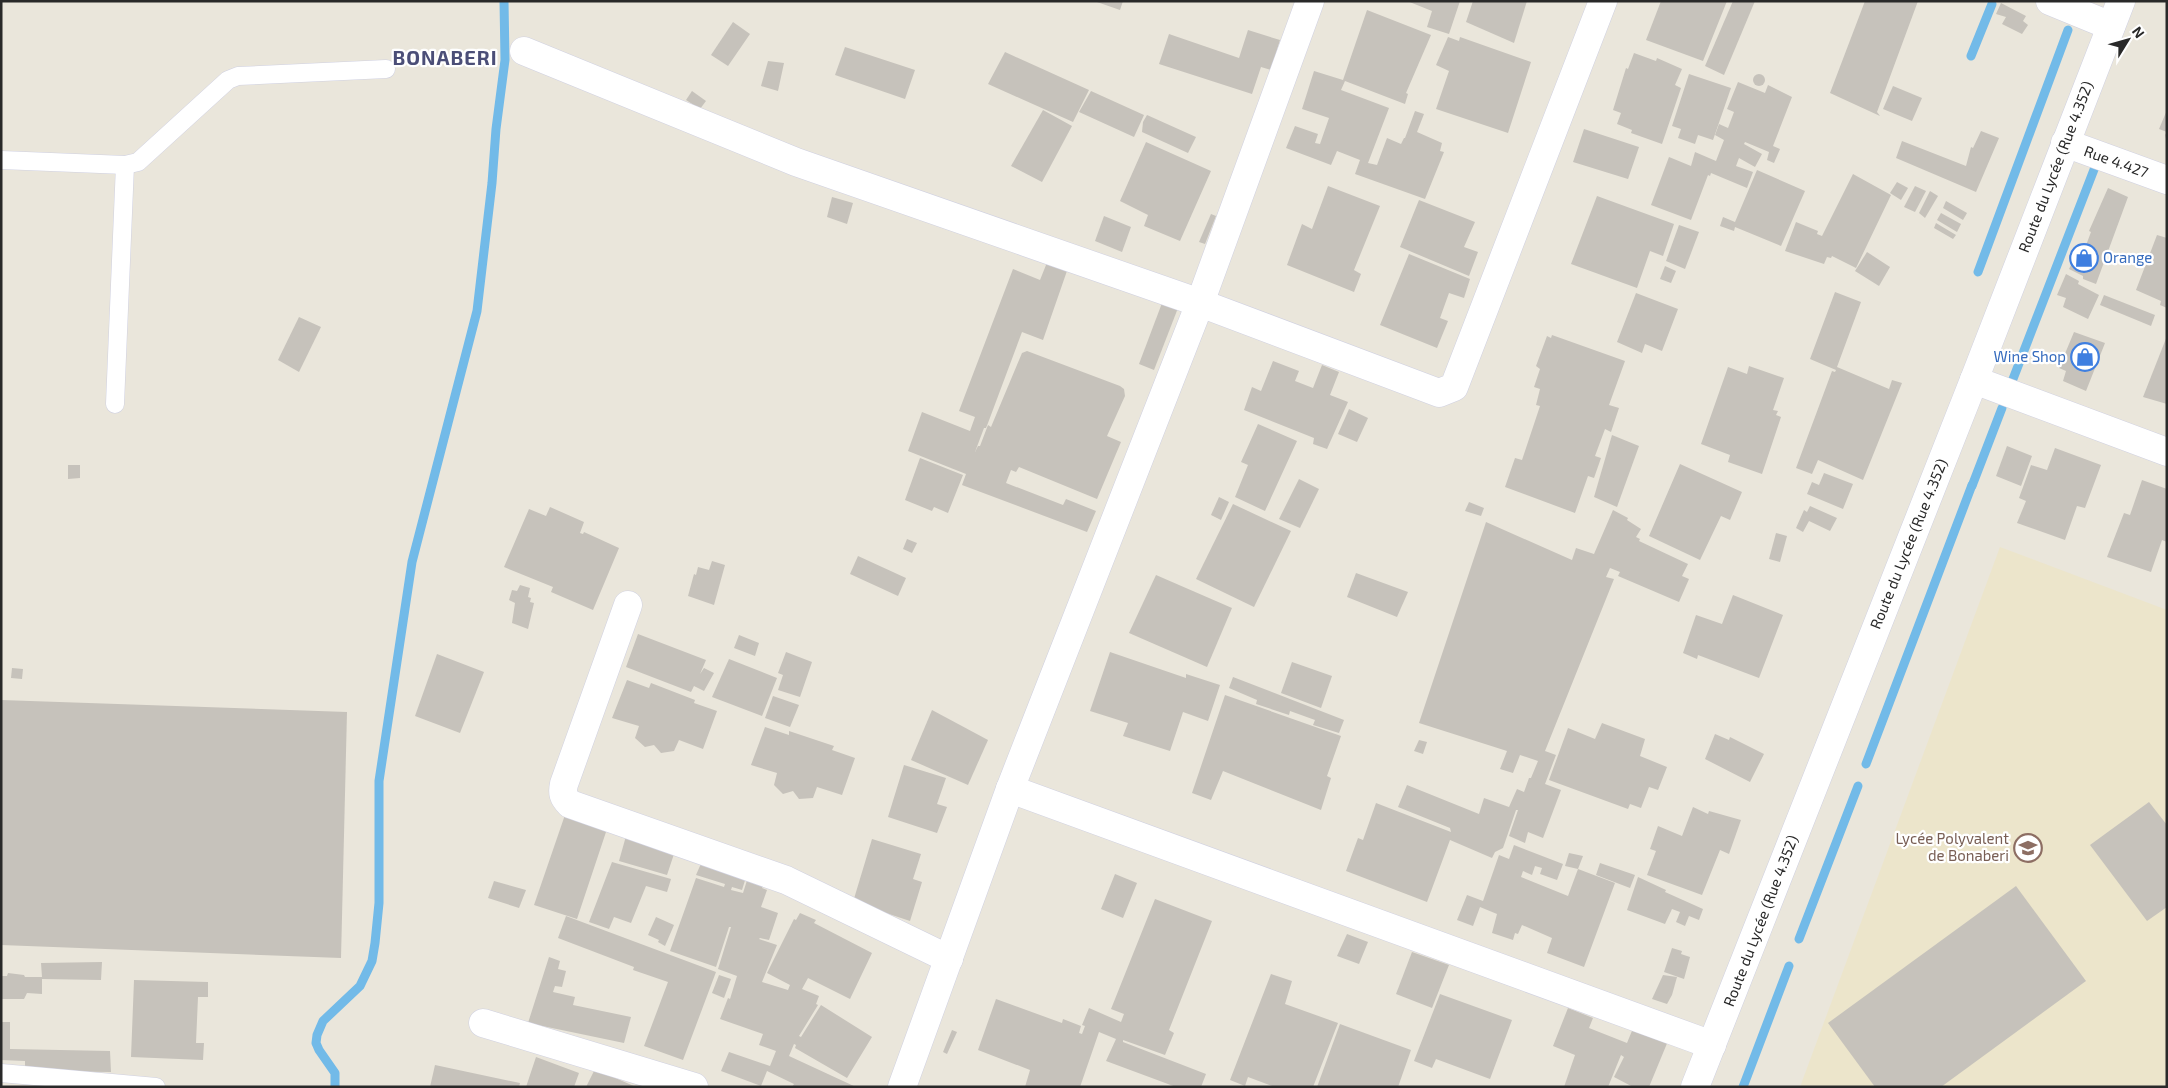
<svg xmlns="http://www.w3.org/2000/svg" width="2168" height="1088" font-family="'Exo 2',sans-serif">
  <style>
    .education { fill: #ece5cb }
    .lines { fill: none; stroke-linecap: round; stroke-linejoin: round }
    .stream { stroke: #72bae8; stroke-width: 9 }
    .building { fill: #c6c2bb }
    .service-casing { stroke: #d0d1e1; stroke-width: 19 }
    .minor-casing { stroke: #d0d1e1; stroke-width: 29 }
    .secondary-casing { stroke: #d0d1e1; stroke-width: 29 }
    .service { stroke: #fff; stroke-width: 18 }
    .minor { stroke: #fff; stroke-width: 28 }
    .secondary { stroke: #fff; stroke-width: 28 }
    .labels { text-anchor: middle; stroke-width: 4.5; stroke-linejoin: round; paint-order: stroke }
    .street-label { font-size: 15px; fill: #292929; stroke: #fff }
    .shop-label { font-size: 15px; fill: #366cbe; stroke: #fff; text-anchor: start }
    .education-label { font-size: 15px; fill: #785e54; stroke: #fff; text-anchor: end }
    .district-label { font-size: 20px; font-weight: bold; letter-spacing: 1px; fill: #4b4e77; stroke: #fff }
  </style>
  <rect width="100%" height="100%" fill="#eae6db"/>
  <!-- education -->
  <polygon class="education" points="2000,547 2167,610 2167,1087 1800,1087"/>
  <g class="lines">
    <!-- stream -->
    <g class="stream">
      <polyline points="1971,56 1992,4"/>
      <polyline points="1978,272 2068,30"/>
      <polyline points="2013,379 2095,167"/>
      <polyline points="1972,486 2002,408"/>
      <polyline points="1866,764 1972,485"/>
      <polyline points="1799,939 1858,786"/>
      <polyline points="335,1087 335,1073 319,1050 316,1043 317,1035 323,1021 360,986 372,961 375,943 379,903 379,781 412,562 477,311 492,183 496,129 505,60 504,1"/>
      <polyline points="1743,1087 1789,966"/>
    </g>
  </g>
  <!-- building -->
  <g class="building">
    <polygon points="1094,1 1123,1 1120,10"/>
    <polygon points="1407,1 1460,1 1449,34 1427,27 1432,11"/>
    <polygon points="1473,1 1527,1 1514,43 1466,22"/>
    <polygon points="1661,1 1727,1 1703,61 1646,40"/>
    <polygon points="1733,1 1755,1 1724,75 1705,66"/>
    <polygon points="1865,1 1918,1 1877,112 1880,116 1830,93"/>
    <polygon points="2001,3 2026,16 2023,21 2028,25 2022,34 2002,24 2006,17 1996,14"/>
    <polygon points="1367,10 1431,35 1406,93 1408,94 1405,104 1345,81 1341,90 1389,108 1368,163 1377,165 1387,138 1401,144 1404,138 1405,138 1415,111 1424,114 1417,132 1442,143 1440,151 1444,152 1425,199 1355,174 1360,160 1337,151 1331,165 1286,148 1295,126 1318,134 1315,143 1320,144 1329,118 1302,109 1314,71 1343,80"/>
    <polygon points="733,22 750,34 728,66 711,55"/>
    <polygon points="1248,30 1280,40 1271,70 1261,67 1252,94 1159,64 1169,34 1239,58"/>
    <polygon points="1448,37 1459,41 1460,37 1531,62 1508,133 1436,109 1449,71 1436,65"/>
    <polygon points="845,47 915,70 905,99 835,75"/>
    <polygon points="1005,52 1089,90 1073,122 988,84"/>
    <polygon points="1634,53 1656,61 1657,58 1682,69 1675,85 1681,88 1662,144 1631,133 1632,130 1617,124 1621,113 1613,110 1626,68 1628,69"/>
    <polygon points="768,61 784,63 778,91 761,86"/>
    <circle cx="1759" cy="80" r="6"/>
    <polygon points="1689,74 1731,88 1713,140 1698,135 1695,144 1678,138 1681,129 1672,126"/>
    <polygon points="1738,82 1765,93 1768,85 1792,97 1773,146 1780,149 1774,163 1767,160 1769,152 1745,142 1744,144 1762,154 1755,167 1739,158 1736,166 1753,172 1747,188 1711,173 1710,176 1708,175 1691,220 1651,205 1669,157 1691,166 1695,152 1716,161 1724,140 1715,135 1719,124 1728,128 1734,112 1727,109"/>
    <polygon points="1893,86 1922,98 1912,121 1883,109"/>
    <polygon points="692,91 706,101 700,109 686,100"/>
    <polygon points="1091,91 1144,115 1134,137 1079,112"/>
    <polygon points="1043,110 1072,126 1042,182 1011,166"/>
    <polygon points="2167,110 2167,143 2165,135 2167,132 2159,129"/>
    <polygon points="1147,115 1196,137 1188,153 1142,132 1143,122"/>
    <polygon points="1584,129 1639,147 1628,179 1573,162"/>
    <polygon points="1981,131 1999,138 1976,192 1896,158 1902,141 1966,166 1971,147 1973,148"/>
    <polygon points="1146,142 1211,171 1180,241 1144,226 1148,215 1120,201"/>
    <polygon points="1757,170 1805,191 1781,246 1735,227 1734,231 1720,226 1723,217 1735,222"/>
    <polygon points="1853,174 1891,195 1856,268 1832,256 1831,258 1827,257 1824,264 1785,251 1796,222 1818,231 1817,234 1822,236"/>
    <polygon points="1897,182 1908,188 1901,200 1890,193"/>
    <polygon points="1328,186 1380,206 1354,270 1361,274 1354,292 1287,265 1302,224 1312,229"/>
    <polygon points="1915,186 1926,191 1915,212 1904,207"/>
    <polygon points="2108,188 2128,197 2096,284 2083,279 2083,276 2069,269 2073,261 2071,260 2078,244 2085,248 2091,232 2089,231"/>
    <polygon points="1930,191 1938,196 1925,218 1919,213"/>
    <polygon points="1597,196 1674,224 1663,256 1650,251 1637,288 1571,264"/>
    <polygon points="832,197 853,203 847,224 827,217"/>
    <polygon points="1419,200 1475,222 1464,247 1478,252 1469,276 1400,247"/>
    <polygon points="1946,201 1967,213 1963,220 1943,208"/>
    <polygon points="1941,213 1961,224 1957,232 1937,220"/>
    <polygon points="1211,214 1216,216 1205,244 1199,242"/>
    <polygon points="1104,216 1131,227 1122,252 1095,241"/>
    <polygon points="1936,223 1956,235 1953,239 1934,228"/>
    <polygon points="1679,225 1699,232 1685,269 1666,261"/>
    <polygon points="2157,235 2167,238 2167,308 2160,305 2161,301 2136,290"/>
    <polygon points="1867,252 1890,267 1879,286 1855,271"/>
    <polygon points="1409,254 1470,279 1464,298 1449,293 1440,318 1448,321 1437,348 1380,325"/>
    <polygon points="1048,260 1068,268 1043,340 1022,332 988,423 986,428 984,428 975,452 978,446 980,446 988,425 991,427 1022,353 1027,351 1120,386 1124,389 1125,396 1107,436 1121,442 1097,499 1019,467 1016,472 1011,470 1006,483 1063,505 1066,499 1096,511 1087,532 962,485 966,474 908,451 922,412 970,431 975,417 959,411 1013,269 1040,280"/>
    <polygon points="1665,266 1676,271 1671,283 1660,279"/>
    <polygon points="2066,274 2079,281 2078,284 2099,295 2088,319 2063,307 2066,298 2057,295"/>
    <polygon points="1835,292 1861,302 1837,367 1889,389 1892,380 1902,383 1863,480 1818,460 1812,474 1796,468 1832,371 1835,372 1836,370 1810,359"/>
    <polygon points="1636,293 1678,309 1662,351 1645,344 1642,353 1617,342"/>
    <polygon points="2104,295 2155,315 2151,326 2100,305"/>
    <polygon points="1162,303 1178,308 1154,370 1139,364"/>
    <polygon points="299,317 321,327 299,372 278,360"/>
    <polygon points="2074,332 2105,343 2086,391 2063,381 2066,371 2059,368"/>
    <polygon points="1552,335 1625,361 1609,405 1619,408 1611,432 1605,429 1595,456 1601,458 1594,478 1588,476 1575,513 1505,487 1515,458 1522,460 1540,406 1536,405 1540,389 1534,387 1540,369 1536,366 1547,336 1551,338"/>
    <polygon points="2167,336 2167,404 2143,397"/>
    <polygon points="1273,361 1299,371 1295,381 1313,388 1322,365 1339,372 1330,395 1348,402 1327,449 1313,444 1314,438 1244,410 1252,387 1261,391"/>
    <polygon points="1749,366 1784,378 1773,410 1778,411 1776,415 1781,417 1762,474 1728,462 1730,455 1701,444 1728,367 1747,374"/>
    <polygon points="1349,409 1368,418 1357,442 1338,434"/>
    <polygon points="1258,424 1297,441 1265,511 1235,497 1248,465 1241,462"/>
    <polygon points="1612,435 1639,446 1617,507 1594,497"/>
    <polygon points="2007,446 2032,456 2021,486 1996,476"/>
    <polygon points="2055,448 2101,465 2085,508 2077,506 2065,540 2017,523 2026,501 2019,498 2031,465 2047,470"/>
    <polygon points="920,458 963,475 948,513 934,507 932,511 905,500"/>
    <polygon points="1680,464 1742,492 1730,520 1721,516 1700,560 1649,536"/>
    <polygon points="68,465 80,465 80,478 68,479"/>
    <polygon points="1824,473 1853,484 1843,509 1807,494 1812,482 1819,485"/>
    <polygon points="1299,479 1319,489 1300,528 1279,519"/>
    <polygon points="2142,480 2167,489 2167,542 2162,540 2151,572 2107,557 2124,513 2130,515"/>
    <polygon points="1219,497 1229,502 1221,520 1211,515"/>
    <polygon points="1469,502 1484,508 1481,516 1465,511"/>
    <polygon points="1233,504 1291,531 1254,607 1196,579"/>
    <polygon points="1810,506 1837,518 1830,531 1809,521 1803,532 1796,528 1804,510 1807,512"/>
    <polygon points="550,507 584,522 580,533 583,534 584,532 619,548 593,610 551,592 553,587 504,567 529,509 546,516"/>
    <polygon points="1613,510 1628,518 1627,520 1641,529 1636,537 1640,539 1639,541 1688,564 1682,576 1689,579 1679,602 1618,576 1620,572 1610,568 1606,577 1614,579 1545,751 1556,755 1545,784 1561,790 1543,838 1528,832 1525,843 1509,836 1518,810 1516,810 1503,848 1495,852 1492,858 1450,840 1427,902 1346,871 1358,838 1363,840 1376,803 1451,832 1450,828 1398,807 1407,785 1479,814 1484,798 1509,807 1517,789 1524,792 1529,778 1531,778 1538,761 1520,755 1513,773 1500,769 1507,751 1419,723 1486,522 1572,560 1576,548 1594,554"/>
    <polygon points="1776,533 1787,536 1780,562 1769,559"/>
    <polygon points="907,539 917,543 912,553 903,549"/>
    <polygon points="858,556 906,578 898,596 850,574"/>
    <polygon points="712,561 725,565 714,605 688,596 694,574 696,575 698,567 709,570"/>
    <polygon points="1356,573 1408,592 1397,617 1347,597"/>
    <polygon points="1156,575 1232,608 1207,667 1129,633"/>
    <polygon points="520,585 530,588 528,597 531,598 530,602 534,603 528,629 512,623 515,603 509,600 512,590 517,591"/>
    <polygon points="1733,595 1783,615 1759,678 1698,655 1697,659 1683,653 1696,615 1722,624"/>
    <polygon points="638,634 706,660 700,674 704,668 714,673 704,691 694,686 691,692 626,667"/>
    <polygon points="739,635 759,643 755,656 734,648"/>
    <polygon points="786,652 812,662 800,697 778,690 783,675 778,673"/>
    <polygon points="1110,652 1186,678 1186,674 1220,685 1208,721 1183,712 1170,751 1123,736 1128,723 1090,711"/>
    <polygon points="437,654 484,672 460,733 415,716"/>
    <polygon points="729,659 777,678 762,716 712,697"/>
    <polygon points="1292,662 1332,676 1321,708 1281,693"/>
    <polygon points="12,668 23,669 22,679 11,678"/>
    <polygon points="1233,677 1344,720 1339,733 1313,725 1315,720 1290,711 1289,715 1256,704 1257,700 1229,688"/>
    <polygon points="627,680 649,688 651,683 695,700 694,703 717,711 703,749 679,740 674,751 661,753 654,745 645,747 635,738 639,726 612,718"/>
    <polygon points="1225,695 1341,736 1327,776 1331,778 1321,810 1223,771 1211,800 1192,793"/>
    <polygon points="773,696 799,705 790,727 765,718"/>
    <polygon points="1,700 347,712 341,958 1,945"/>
    <polygon points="932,710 988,740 968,785 911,760"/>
    <polygon points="1602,723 1645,739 1640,756 1667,767 1658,790 1649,787 1641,808 1630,804 1628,809 1549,780 1568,728 1595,739"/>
    <polygon points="765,727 789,735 789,731 834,746 832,750 855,758 842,795 817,787 813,798 799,799 793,791 783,794 774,785 777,773 751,765"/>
    <polygon points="1715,734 1729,740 1730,737 1764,754 1750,782 1705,759"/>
    <polygon points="1419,740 1427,742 1423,754 1414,751"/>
    <polygon points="904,765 946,778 937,804 947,807 937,833 888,817"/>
    <polygon points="2149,802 2167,825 2167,907 2147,921 2090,845"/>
    <polygon points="1693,807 1708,814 1709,811 1741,820 1729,854 1720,850 1702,895 1647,875 1656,851 1650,849 1658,826 1682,836"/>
    <polygon points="566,812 608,826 577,919 534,905"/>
    <polygon points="626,836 675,851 667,875 619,861"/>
    <polygon points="872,839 921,854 913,879 922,882 910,921 853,902"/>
    <polygon points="1514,845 1563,864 1557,880 1540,874 1542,868 1535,866 1532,875 1523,871 1521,877 1568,896 1578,869 1615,883 1584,967 1547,953 1552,938 1522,925 1518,934 1515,933 1513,940 1492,933 1497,914 1480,907 1473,926 1457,920 1467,895 1483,901 1499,855 1509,859"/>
    <polygon points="1569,853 1583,856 1578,869 1565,866"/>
    <polygon points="703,859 747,874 742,890 732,887 731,890 743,893 749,874 766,879 762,888 767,890 761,907 778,913 769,940 760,938 759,939 777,945 762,982 788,990 790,985 767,973 794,919 796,920 800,913 816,920 814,923 872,953 850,999 808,978 802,989 819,996 816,1004 818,1005 799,1036 801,1037 821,1005 872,1037 847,1078 795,1048 796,1045 794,1044 789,1056 856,1087 792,1087 794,1084 767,1071 761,1086 721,1071 729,1052 770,1066 776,1051 759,1045 763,1034 720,1019 728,998 730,999 737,976 718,969 731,927 729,927 716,967 670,951 696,878 724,887 725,884 696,875"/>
    <polygon points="612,862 671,879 667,892 646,886 631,923 614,917 609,929 589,922"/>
    <polygon points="1600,863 1635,875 1630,888 1596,875"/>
    <polygon points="1115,874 1137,883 1123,918 1101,909"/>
    <polygon points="1638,877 1666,890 1665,892 1703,909 1699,920 1689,916 1685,926 1676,922 1680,912 1672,909 1665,924 1627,910"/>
    <polygon points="494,881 526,890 519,908 488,898"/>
    <polygon points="2016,886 2086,981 1941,1087 1875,1087 1828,1023"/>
    <polygon points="1155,899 1212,921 1169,1030 1174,1033 1165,1055 1123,1040 1123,1042 1206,1074 1201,1087 1176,1087 1106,1061 1116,1039 1099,1032 1080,1087 1025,1087 1030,1070 978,1050 996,999 1062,1023 1063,1019 1081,1026 1079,1033 1082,1034 1085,1026 1082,1025 1089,1008 1121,1022 1124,1014 1111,1009"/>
    <polygon points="566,916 716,972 683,1060 644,1046 668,982 633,970 634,967 558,938"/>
    <polygon points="656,917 674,925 665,946 658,942 659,940 648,935"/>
    <polygon points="1347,934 1368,942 1359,964 1337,956"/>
    <polygon points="1672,948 1682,951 1681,954 1690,957 1684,979 1664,972"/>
    <polygon points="1412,952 1449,965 1432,1008 1396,994"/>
    <polygon points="549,957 560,961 558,969 566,971 562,987 555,986 553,992 575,997 573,1005 631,1017 624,1043 528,1023"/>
    <polygon points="102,962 101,980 42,979 42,994 27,993 24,999 1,999 1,976 7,976 8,973 24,975 25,977 42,977 41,963"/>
    <polygon points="1271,974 1292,981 1285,1004 1338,1023 1313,1087 1275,1087 1248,1077 1245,1086 1230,1080"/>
    <polygon points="719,975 731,979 724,998 712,993"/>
    <polygon points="1663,975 1677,977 1672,995 1667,1004 1652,999"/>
    <polygon points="134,980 208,982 208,997 198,997 196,1043 204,1043 203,1060 131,1057"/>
    <polygon points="1440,994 1512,1020 1490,1079 1436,1059 1432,1068 1414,1061"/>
    <polygon points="1568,1008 1593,1018 1589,1028 1627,1043 1636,1021 1668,1041 1649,1087 1633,1087 1614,1077 1624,1057 1621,1055 1608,1087 1564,1087 1575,1055 1553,1046"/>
    <polygon points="1,1022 10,1022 10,1049 110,1051 111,1072 25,1071 25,1061 1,1060"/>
    <polygon points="1340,1024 1411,1050 1398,1087 1317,1087"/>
    <polygon points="952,1030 957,1032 947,1054 943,1052"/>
    <polygon points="536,1057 579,1073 574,1087 526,1087"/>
    <polygon points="435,1065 520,1083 519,1087 430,1087"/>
    <polygon points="595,1069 636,1087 586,1087"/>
  </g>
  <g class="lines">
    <defs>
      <g id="service">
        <polyline points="1,160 125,165 138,162 228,80 238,76 386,69"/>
        <polyline points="115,404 125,165"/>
        <polyline points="1,1073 156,1087"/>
      </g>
      <g id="minor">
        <polyline points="2050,1 2111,26"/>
        <polyline points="524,51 796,162 1200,303 1439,393 1454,387 1603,1"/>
        <polyline points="2065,143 2167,180"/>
        <polyline points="1974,380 2167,452"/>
        <path d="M628,605L564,784C562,793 563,797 570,804L786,880L949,959"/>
        <polyline points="1010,789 1712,1045"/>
        <polyline points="483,1023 694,1087"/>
        <polyline points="902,1087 1010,789 1200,303 1310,1"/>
      </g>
      <polyline id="secondary" points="1695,1087 1974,380 2121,1"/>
    </defs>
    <!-- service casing -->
    <use href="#service" class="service-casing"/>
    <!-- minor casing -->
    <use href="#minor" class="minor-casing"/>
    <!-- secondary casing -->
    <use href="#secondary" class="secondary-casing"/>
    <!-- service -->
    <use href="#service" class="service"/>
    <!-- minor -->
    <use href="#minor" class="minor"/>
    <!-- secondary -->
    <use href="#secondary" class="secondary"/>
  </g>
  <!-- icons -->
  <defs>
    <symbol id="shop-ring" viewBox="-11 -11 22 22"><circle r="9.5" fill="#fff" stroke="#3f7fe0" stroke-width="1.5"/><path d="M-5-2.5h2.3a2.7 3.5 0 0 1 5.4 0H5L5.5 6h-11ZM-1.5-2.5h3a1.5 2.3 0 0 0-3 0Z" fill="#3f7fe0"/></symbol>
    <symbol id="school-ring" viewBox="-11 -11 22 22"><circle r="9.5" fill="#fff" stroke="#8d6e63" stroke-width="1.5"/><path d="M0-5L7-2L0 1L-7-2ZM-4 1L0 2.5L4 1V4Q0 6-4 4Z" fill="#8d6e63"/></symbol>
  </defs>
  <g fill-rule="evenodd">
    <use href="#shop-ring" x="2068" y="242" width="32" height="32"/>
    <use href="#shop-ring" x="2069" y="341" width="32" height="32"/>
    <use href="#school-ring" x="2012" y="832" width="32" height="32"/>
  </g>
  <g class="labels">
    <!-- street labels -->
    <g class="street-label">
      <text transform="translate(2116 162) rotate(20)" y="5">Rue 4.427</text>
      <text transform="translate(2056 167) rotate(-69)" y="5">Route du Lycée (Rue 4.352)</text>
      <text transform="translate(1909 544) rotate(-68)" y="5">Route du Lycée (Rue 4.352)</text>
      <text transform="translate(1761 921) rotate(-69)" y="5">Route du Lycée (Rue 4.352)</text>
    </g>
    <!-- shop labels -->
    <g class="shop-label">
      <text x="2103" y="263">Orange</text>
      <text x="2066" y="362" text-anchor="end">Wine Shop</text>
    </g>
    <!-- education labels -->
    <g class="education-label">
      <text x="2009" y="844">Lycée Polyvalent<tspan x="2009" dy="17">de Bonaberi</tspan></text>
    </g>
    <!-- district labels -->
    <g class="district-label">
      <text x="445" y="65">BONABERI</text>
    </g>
  </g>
  <!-- border -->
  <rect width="2168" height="1088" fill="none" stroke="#292929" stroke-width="5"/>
  <!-- north arrow -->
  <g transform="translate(2128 40) rotate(53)" stroke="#ffffff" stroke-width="4" paint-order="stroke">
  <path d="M0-4L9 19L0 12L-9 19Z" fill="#292929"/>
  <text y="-8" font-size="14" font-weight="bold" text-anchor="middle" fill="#292929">N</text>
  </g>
</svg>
